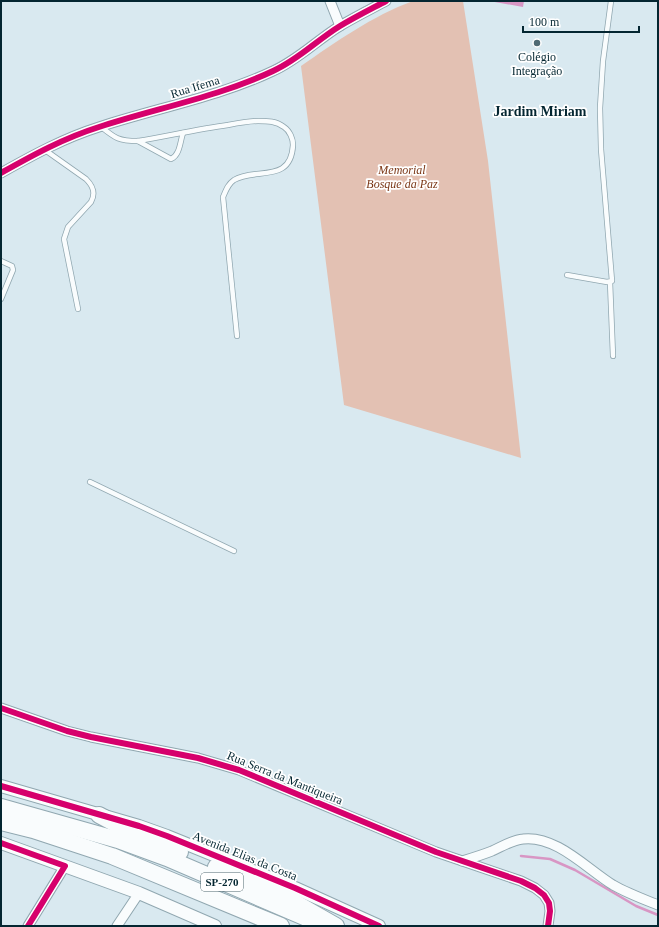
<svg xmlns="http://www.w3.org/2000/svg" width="659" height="927" font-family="'Times New Roman',serif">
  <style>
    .green { fill: #e3c1b3 }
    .water { fill: #d896c4 }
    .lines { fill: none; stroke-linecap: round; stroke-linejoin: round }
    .stream { stroke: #d896c4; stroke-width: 2.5 }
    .service-casing { stroke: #90a7b0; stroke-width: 6 }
    .minor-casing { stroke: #90a7b0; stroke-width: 11 }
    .secondary-casing { stroke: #90a7b0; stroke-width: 14 }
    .motorway-casing { stroke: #90a7b0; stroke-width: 18 }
    .service { stroke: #f9fcfd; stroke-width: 4.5 }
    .minor { stroke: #f9fcfd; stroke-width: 9 }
    .secondary { stroke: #f9fcfd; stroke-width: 12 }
    .motorway { stroke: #f9fcfd; stroke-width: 16 }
    .cycleway-casing { stroke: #fff; stroke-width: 8 }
    .cycleway { stroke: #d6006c; stroke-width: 6 }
    .poi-dot { fill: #4f6a74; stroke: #fff; stroke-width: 1.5 }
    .labels { text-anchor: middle; stroke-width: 3.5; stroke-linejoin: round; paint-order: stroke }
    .shield { fill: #fff; stroke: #4f676f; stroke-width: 1 }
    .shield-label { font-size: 11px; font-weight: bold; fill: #042631 }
    .poi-label { font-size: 12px; fill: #042631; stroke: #fff }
    .street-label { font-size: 12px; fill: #042631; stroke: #fff }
    .park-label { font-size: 12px; font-style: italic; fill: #7b3716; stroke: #fff }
    .quarter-label { font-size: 14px; font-weight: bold; fill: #042631; stroke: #fff }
  </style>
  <rect width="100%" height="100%" fill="#d9e9f0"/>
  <!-- green -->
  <path class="green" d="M413,1H463L488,161L521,458L344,405L301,66C336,42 372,16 413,1Z"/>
  <!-- water -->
  <polygon class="water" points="489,1 524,1 523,7"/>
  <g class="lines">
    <!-- stream -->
    <polyline class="stream" points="521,856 550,859 575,870 636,906 658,915"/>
    <defs>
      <g id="service">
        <path d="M100,126C115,138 118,141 138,141C168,136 198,129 228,125C238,123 248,121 258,121C268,121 276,121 284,127C290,131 293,139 293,145C291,184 256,167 234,180C228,184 226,190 223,197L237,336"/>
        <path d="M138,141L171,159C180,155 180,142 183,133"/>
        <path d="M45,150L86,179C93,186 96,193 91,202L68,227L64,239L78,309"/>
        <polyline points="1,261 12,266 13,270 1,299"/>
        <polyline points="567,275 607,282 612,281 601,149 600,108 603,61 611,1"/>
        <polyline points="610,282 613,356"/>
        <polyline points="90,482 234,551"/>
      </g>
      <g id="minor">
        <polyline points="330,1 340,26"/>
        <path d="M1,173C33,155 64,138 99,127C157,108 218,97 273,71C298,60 317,40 340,26C355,17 371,9 386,1"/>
        <polyline points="1,708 67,731 91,737 198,758 239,770 436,852 521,881 535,888 544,895 549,903 550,911 548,926"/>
        <path d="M462,861C472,858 482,855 492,851C501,847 512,840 523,839C556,835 587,869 613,885C627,893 643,899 658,905"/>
        <polyline points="28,926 65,866"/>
        <polyline points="117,926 139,893"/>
      </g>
      <g id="secondary">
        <polyline points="1,786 139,826 167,836 295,888 379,926"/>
        <polyline points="1,843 139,893 215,926"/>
      </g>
      <g id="motorway">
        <polyline points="1,807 118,840 167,858 325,926"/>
        <polyline points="99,815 129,831 180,852"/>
        <polyline points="1,822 33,830 112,856 281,926"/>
        <polyline points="216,867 278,893 336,926"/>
      </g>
    </defs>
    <!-- service casing -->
    <use href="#service" class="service-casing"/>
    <!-- minor casing -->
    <use href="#minor" class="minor-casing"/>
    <!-- secondary casing -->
    <use href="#secondary" class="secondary-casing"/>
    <!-- motorway casing -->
    <use href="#motorway" class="motorway-casing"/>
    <!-- service -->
    <use href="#service" class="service"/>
    <!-- minor -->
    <use href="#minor" class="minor"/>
    <!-- secondary -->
    <use href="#secondary" class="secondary"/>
    <!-- motorway -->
    <use href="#motorway" class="motorway"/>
    <defs>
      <g id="cycleway">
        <path d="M1,173C33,155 64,138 99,127C157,108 218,97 273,71C298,60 317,40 340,26C355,17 371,9 386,1"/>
        <polyline points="1,708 67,731 91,737 198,758 239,770 436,852 521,881 535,888 544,895 549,903 550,911 548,926"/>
        <polyline points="1,786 139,826 167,836 295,888 379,926"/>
        <polyline points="1,843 65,866 28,926"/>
      </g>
    </defs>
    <!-- cycleway casing -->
    <use href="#cycleway" class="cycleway-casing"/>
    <!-- cycleway -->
    <use href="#cycleway" class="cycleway"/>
  </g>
  <!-- markers -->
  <circle class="poi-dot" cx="537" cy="43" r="4"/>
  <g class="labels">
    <!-- shield labels -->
    <rect class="shield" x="201" y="873" width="42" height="18" rx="3"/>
    <g class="shield-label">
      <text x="222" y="886">SP-270</text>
    </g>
    <!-- poi labels -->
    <g class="poi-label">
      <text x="537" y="61">Colégio<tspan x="537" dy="14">Integração</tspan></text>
    </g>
    <!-- street labels -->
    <g class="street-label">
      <text transform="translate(195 87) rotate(-17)" y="4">Rua Ifema</text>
      <text transform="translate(285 778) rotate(22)" y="4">Rua Serra da Mantiqueira</text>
      <text transform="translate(245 856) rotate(22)" y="4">Avenida Elias da Costa</text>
    </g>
    <!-- park labels -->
    <g class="park-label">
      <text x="402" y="174">Memorial<tspan x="402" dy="14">Bosque da Paz</tspan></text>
    </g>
    <!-- quarter labels -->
    <g class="quarter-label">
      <text x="540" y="116">Jardim Miriam</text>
    </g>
  </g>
  <!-- border -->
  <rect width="659" height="927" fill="none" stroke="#042631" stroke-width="4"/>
  <!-- scale -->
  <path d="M523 26v6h116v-6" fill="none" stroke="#042631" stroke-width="2"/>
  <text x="529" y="26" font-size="12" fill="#042631" stroke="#ffffff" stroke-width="3" paint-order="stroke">100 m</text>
</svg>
